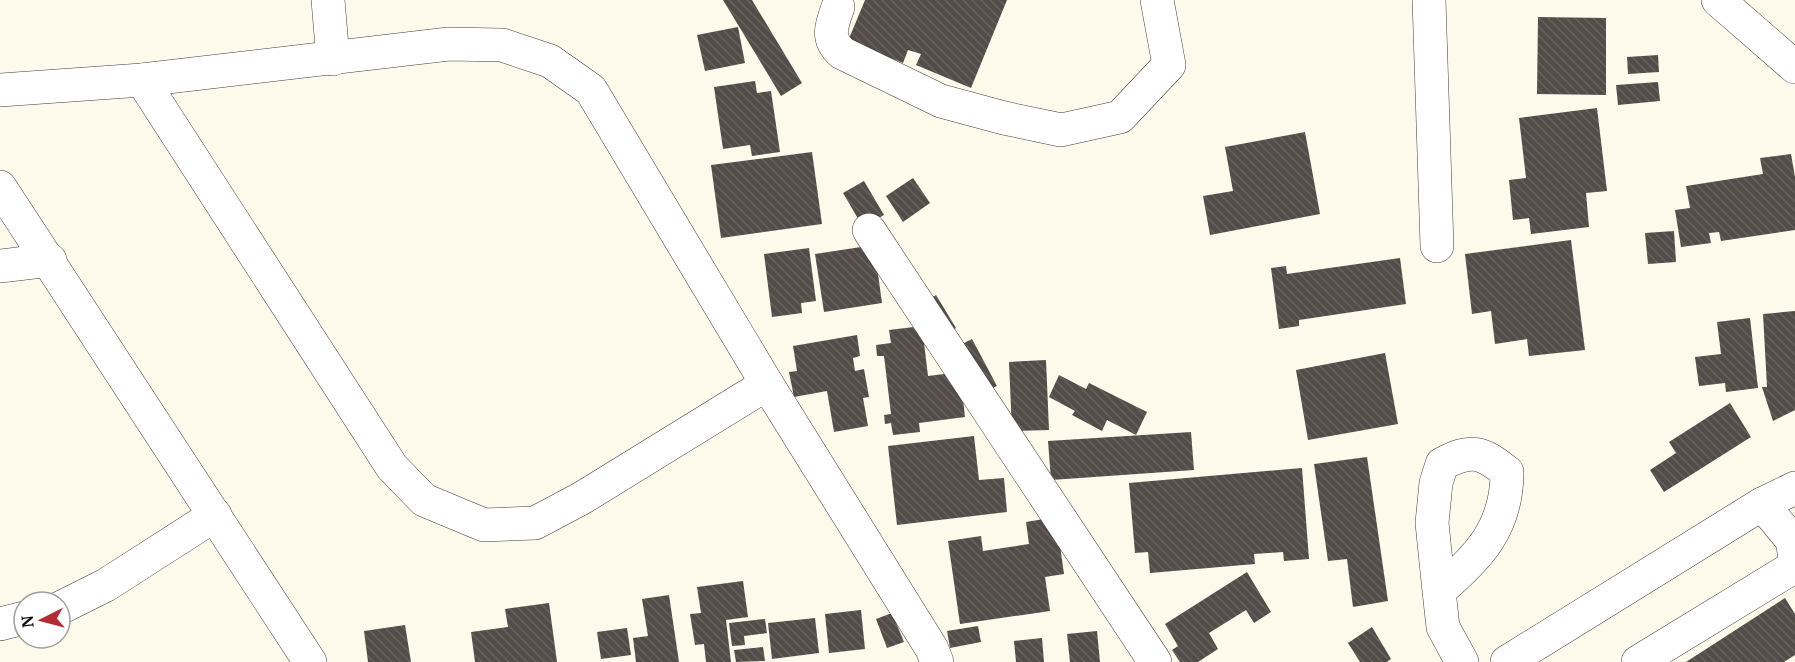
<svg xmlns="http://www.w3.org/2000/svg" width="1795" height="662" font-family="'PT Serif',serif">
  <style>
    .building { fill: url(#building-back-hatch) }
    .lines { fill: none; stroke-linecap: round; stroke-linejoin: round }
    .minor-casing { stroke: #3e3e3e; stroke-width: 34 }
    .minor { stroke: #fff; stroke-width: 33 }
  </style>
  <defs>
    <pattern id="building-back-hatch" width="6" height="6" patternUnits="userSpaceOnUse" patternTransform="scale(1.5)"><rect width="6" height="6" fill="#534c48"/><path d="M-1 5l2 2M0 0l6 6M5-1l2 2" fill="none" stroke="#67615e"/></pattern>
  </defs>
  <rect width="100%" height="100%" fill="#fefaeb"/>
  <!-- building -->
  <g class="building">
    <polygon points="723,0 752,0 802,83 781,96"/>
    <polygon points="865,0 1007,0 971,88 916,65 921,54 908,50 903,63 848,41"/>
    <polygon points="1538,17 1606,18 1606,95 1537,94"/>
    <polygon points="738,27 745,63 705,71 697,35"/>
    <polygon points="1658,55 1659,72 1628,74 1627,57"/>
    <polygon points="755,81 757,93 771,91 780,152 752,156 750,145 723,149 714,87"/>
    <polygon points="1658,82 1660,101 1618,105 1616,85"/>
    <polygon points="1597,108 1607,191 1586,193 1589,227 1531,234 1529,218 1513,220 1509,180 1526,178 1519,118"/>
    <polygon points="1305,132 1320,214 1210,235 1203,196 1233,191 1225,147"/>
    <polygon points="812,152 822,224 721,238 711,165"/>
    <polygon points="1791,154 1795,177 1795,230 1721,241 1719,232 1709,233 1711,243 1681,247 1675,210 1690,208 1686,186 1763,174 1760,158"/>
    <polygon points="913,178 930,203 903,222 886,196"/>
    <polygon points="864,181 884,215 863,227 843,193"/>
    <polygon points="1674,231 1676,262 1648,264 1645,233"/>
    <polygon points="1571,240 1585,350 1529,356 1527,339 1495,344 1491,311 1472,314 1465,254"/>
    <polygon points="874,245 882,303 824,312 815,254"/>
    <polygon points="809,248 816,301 801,303 802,313 772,317 764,254"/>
    <polygon points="1400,258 1406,304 1299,320 1299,326 1279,329 1271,268 1286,266 1287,274"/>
    <polygon points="936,295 956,328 942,337 921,304"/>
    <polygon points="1795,311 1795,410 1773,421 1762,387 1767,387 1763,314"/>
    <polygon points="1750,318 1758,388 1726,392 1725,383 1699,386 1695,357 1721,354 1717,322"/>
    <polygon points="922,326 928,376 960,372 965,417 919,423 920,432 893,435 891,423 885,424 884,415 891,414 884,356 877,356 876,345 891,343 889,330"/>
    <polygon points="857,335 860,356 853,358 855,371 864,369 869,397 863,398 868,426 834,432 827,391 794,397 789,372 797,371 793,346"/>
    <polygon points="972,339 997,386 982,393 958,346"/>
    <polygon points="1385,353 1398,424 1308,440 1296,370"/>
    <polygon points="1046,360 1049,430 1012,431 1009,362"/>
    <polygon points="1059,375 1086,389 1089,383 1147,412 1136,435 1107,420 1102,431 1072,415 1075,411 1049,397"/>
    <polygon points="1730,403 1751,437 1664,492 1650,470 1676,453 1669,442"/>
    <polygon points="1191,432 1194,470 1051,480 1048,441"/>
    <polygon points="974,436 979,480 1004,478 1007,512 897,525 888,446"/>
    <polygon points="1367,457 1388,601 1353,607 1347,559 1328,561 1314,464"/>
    <polygon points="1302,468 1309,559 1284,561 1283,552 1254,554 1255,564 1150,573 1148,552 1135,553 1129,483"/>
    <polygon points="1056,517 1064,574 1045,577 1050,611 960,624 948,541 981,536 983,551 1029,544 1026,522"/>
    <polygon points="1247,572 1271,612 1254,623 1246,610 1209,633 1218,649 1198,662 1180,662 1172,650 1178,646 1165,624"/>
    <polygon points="743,581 748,617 726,620 731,662 706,662 704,644 695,645 690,614 701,613 697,587"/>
    <polygon points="669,595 679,662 636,662 633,638 648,636 642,599"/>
    <polygon points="1785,598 1795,614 1795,655 1784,662 1686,662"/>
    <polygon points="549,603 557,662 475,662 471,632 508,627 505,609"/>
    <polygon points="861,610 865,649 829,653 825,614"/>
    <polygon points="892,613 904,642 887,648 876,619"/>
    <polygon points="815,618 819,653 772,659 768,623"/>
    <polygon points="765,619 767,633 744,636 745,645 732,646 729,623"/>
    <polygon points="405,625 411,662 368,662 364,631"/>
    <polygon points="978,626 981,642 950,648 947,631"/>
    <polygon points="1372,627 1391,659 1387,662 1360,662 1348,643"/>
    <polygon points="627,628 631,655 601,659 597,632"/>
    <polygon points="1097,631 1100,662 1070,662 1067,634"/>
    <polygon points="1042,638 1044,662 1016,662 1014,641"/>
    <polygon points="763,647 765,661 736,662 734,650"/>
  </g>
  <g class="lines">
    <defs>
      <g id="minor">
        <polyline points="328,0 333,59"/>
        <polyline points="1429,0 1437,246"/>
        <polyline points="1718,0 1795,67"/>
        <path d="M838,7C831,26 826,39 842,53L941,101L1004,118L1061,130L1120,117L1169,65L1157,0"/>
        <polyline points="142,80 392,467 424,500 484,525 535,523 582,498 767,384"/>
        <polyline points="0,90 142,80 449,44 502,45 550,61 591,90 767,384 932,649 937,662"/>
        <polyline points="0,187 310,662"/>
        <polyline points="869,230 1155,662"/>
        <polyline points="0,266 50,260"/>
        <polyline points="1762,504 1792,540 1795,558"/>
        <path d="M1439,591C1479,557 1507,528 1507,472C1482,452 1472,448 1442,464L1436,483L1432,523L1439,591L1443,627L1462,662"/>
        <polyline points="60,608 106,585 215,515"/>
        <polyline points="0,624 24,618"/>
        <polyline points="1507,662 1762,504 1795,488"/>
        <polyline points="1638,662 1792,568 1795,558"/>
      </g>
    </defs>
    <!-- minor casing -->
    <use href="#minor" class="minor-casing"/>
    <!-- minor -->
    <use href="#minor" class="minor"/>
  </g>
  <!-- north arrow -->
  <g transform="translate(42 620) rotate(264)"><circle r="28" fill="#ffffff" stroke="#9d9d9d" stroke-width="1.5"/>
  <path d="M0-4.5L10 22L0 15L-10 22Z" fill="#b22c35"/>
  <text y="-9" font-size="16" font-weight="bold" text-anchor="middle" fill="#0b0b0b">N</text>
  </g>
</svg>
